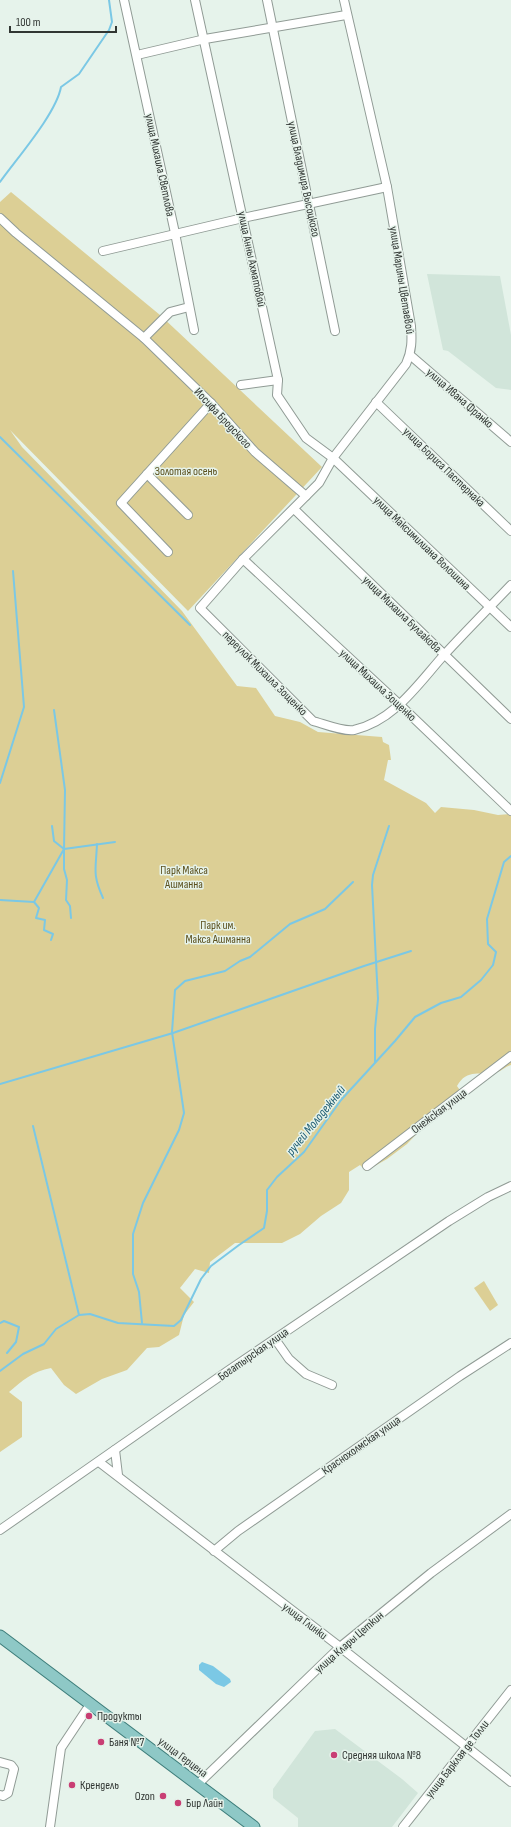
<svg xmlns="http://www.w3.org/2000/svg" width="511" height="1827" font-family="'Sofia Sans Condensed',sans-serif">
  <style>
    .built { fill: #d1e5da }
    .green { fill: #dccf95 }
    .water { fill: #7bc8e5 }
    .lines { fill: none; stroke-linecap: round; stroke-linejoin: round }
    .stream { stroke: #7bc8e5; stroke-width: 2 }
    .minor-casing { stroke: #909b95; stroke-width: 10 }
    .major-casing { stroke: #3d7d7a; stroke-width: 13 }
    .minor { stroke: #fff; stroke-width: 8 }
    .major { stroke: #8ec8c6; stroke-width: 11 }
    .poi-dot { fill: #c93e74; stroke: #e6f3eb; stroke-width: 1.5 }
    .labels { text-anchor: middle; stroke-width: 3; stroke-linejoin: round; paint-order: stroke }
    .street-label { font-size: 12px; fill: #313633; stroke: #e6f3eb }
    .park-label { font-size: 12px; fill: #5b501e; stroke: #e6f3eb }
    .poi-label { font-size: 12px; fill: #313633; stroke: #e6f3eb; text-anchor: start }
    .water-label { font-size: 13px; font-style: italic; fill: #215e73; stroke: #e6f3eb }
  </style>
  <rect width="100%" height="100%" fill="#e6f3eb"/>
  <!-- built -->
  <g class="built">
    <polygon points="427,274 500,276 511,335 511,390 496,388 448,351 443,350"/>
    <polygon points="335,1729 402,1779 418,1793 392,1827 298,1827 298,1818 273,1798 273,1789 315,1731"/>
  </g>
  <!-- green -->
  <g class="green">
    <path d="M11,192L160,315L322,467L188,611L10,430L22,447L182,611L237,686L256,688L275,716L300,722L318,732L382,737L383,742L389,745L391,760H388L384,780L426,803L435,813L441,807L474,810L498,815L511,814V1065C506,1066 502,1071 497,1072C481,1076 467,1068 457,1086L464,1096L427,1123L407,1144L387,1159L366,1171L360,1165L349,1172V1190L341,1203L321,1216L300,1234L282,1243H235L210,1262L209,1273L195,1269L180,1288L194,1302L184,1315L179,1335L159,1347L147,1348L127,1370L102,1379L76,1394L64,1385L51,1368C33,1371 22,1381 9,1392L22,1402V1437L0,1452V202Z"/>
    <polygon points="484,1281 498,1305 490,1311 474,1288"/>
  </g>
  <!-- water -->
  <polygon class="water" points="202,1662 213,1666 230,1679 231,1682 224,1687 216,1684 199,1670 199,1665"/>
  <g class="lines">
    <!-- stream -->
    <g class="stream">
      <path d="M0,182C17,158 56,114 61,87L79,74L109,30L112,22L109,0"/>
      <polyline points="0,437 190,625"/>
      <polyline points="0,783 24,707 13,571"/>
      <polyline points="52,826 54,841 64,849 115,842"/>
      <path d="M97,844C96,869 92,874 103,898"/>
      <polyline points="64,850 64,869 67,880 66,900 70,906 71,918"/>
      <polyline points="0,900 34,902 64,849 65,790 54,710"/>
      <polyline points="34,902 39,908 36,918 45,920 44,930 53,934 51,940"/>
      <polyline points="375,1062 375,1029 378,999 372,885 373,875 389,826"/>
      <polyline points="0,1084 173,1033 364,966 411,951"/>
      <polyline points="33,1126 79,1315"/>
      <polyline points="0,1323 4,1321 19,1327 16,1342 7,1353"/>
      <polyline points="142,1323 139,1292 133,1274 133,1234 143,1203 179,1130 184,1113 172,1032 175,990 185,981 225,971 240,961 250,957 290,924 325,909 353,882"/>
      <polyline points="0,1371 23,1354 44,1344 56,1329 79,1315 90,1314 118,1323 174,1326 181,1320 201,1279 211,1266 239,1245 264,1228 267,1211 267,1190 277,1177 304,1152 341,1100 395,1041 415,1017 441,1003 461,997 481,980 493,965 496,952 488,944 487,919 504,862 511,856"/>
    </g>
    <defs>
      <g id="minor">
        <polyline points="124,0 175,233 194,330"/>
        <polyline points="195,0 278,380 277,395 306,438 333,458 511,627"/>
        <polyline points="267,0 335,331"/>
        <path d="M344,0L387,187L411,326C412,340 412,351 406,364L333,458L319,483L243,559L200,608L313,721C324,724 344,732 354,730C394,721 418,684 444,655C466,631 489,608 511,585"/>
        <polyline points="137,55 205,39 346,15"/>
        <polyline points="0,218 16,233 144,338 211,403 255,452 306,496"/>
        <polyline points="103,251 243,218 387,187"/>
        <polyline points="144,338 170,312 189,307"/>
        <polyline points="410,355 511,442"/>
        <polyline points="241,385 278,380"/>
        <polyline points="376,402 511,531"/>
        <polyline points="147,474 188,515"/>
        <polyline points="294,509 511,719"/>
        <polyline points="168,552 121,503 211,403"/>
        <polyline points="243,559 400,705 511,811"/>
        <polyline points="367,1166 511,1056"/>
        <polyline points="275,1339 289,1359 306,1374 332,1385"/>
        <polyline points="115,1450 118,1475"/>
        <polyline points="99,1462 340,1647 511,1782"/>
        <polyline points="0,1530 229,1370 449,1221 488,1197 511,1186"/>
        <polyline points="214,1551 238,1531 460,1376 511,1343"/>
        <polyline points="0,1762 11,1765 14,1769 8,1793 3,1796 0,1795"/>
        <polyline points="198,1784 340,1647 431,1573 511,1514"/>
        <polyline points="50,1827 61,1748 91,1703"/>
        <polyline points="403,1827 511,1690"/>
      </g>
      <polyline id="major" points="0,1636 254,1827"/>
    </defs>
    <!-- minor casing -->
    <use href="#minor" class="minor-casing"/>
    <!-- major casing -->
    <use href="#major" class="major-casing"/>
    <!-- minor -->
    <use href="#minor" class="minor"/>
    <!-- major -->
    <use href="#major" class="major"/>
  </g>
  <!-- markers -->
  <g class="poi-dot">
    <circle cx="89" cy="1716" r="4"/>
    <circle cx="101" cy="1742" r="4"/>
    <circle cx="334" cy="1755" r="4"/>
    <circle cx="72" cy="1785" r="4"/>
    <circle cx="163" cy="1796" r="4"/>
    <circle cx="178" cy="1803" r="4"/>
  </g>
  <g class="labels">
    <!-- street labels -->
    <g class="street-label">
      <text transform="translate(160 165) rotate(78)" y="4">улица Михаила Светлова</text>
      <text transform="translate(304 179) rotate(78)" y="4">улица Владимира Высоцкого</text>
      <text transform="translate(252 259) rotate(78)" y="4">улица Анны Ахматовой</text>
      <text transform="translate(402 280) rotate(81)" y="4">улица Марины Цветаевой</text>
      <text transform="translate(460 398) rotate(41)" y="4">улица Ивана Франко</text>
      <text transform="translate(223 418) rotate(47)" y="4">Иосифа Бродского</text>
      <text transform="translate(444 467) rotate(44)" y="4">улица Бориса Пастернака</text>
      <text transform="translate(422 543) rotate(44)" y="4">улица Максимилиана Волошина</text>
      <text transform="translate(402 614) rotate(44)" y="4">улица Михаила Булгакова</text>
      <text transform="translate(265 673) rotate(45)" y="4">переулок Михаила Зощенко</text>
      <text transform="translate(378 685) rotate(43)" y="4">улица Михаила Зощенко</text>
      <text transform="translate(439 1111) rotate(-37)" y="4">Онежская улица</text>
      <text transform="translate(253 1354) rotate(-35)" y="4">Богатырская улица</text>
      <text transform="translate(361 1445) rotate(-35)" y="4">Краснохолмская улица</text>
      <text transform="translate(305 1621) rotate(37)" y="4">улица Глинки</text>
      <text transform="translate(349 1642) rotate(-41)" y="4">улица Клары Цеткин</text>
      <text transform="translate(183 1757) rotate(37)" y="4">улица Герцена</text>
      <text transform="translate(457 1759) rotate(-52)" y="4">улица Барклая де Толли</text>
    </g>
    <!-- park labels -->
    <g class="park-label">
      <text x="186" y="475">Золотая осень</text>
      <text x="184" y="874">Парк Макса<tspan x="184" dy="14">Ашманна</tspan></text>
      <text x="218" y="929">Парк им.<tspan x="218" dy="14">Макса Ашманна</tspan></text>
    </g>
    <!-- poi labels -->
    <g class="poi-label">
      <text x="97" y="1720">Продукты</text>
      <text x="109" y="1746">Баня №7</text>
      <text x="342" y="1759">Средняя школа №8</text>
      <text x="80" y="1789">Крендель</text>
      <text x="155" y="1800" text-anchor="end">Ozon</text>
      <text x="186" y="1807">Бир Лайн</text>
    </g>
    <!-- water labels -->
    <g class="water-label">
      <text transform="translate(315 1120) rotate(-51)" y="5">ручей Молодежный</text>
    </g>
  </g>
  <!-- scale -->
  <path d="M10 26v6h106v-6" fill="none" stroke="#313633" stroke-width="2"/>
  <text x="16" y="26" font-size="12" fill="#313633" stroke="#e6f3eb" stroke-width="3" paint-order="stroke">100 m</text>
</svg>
